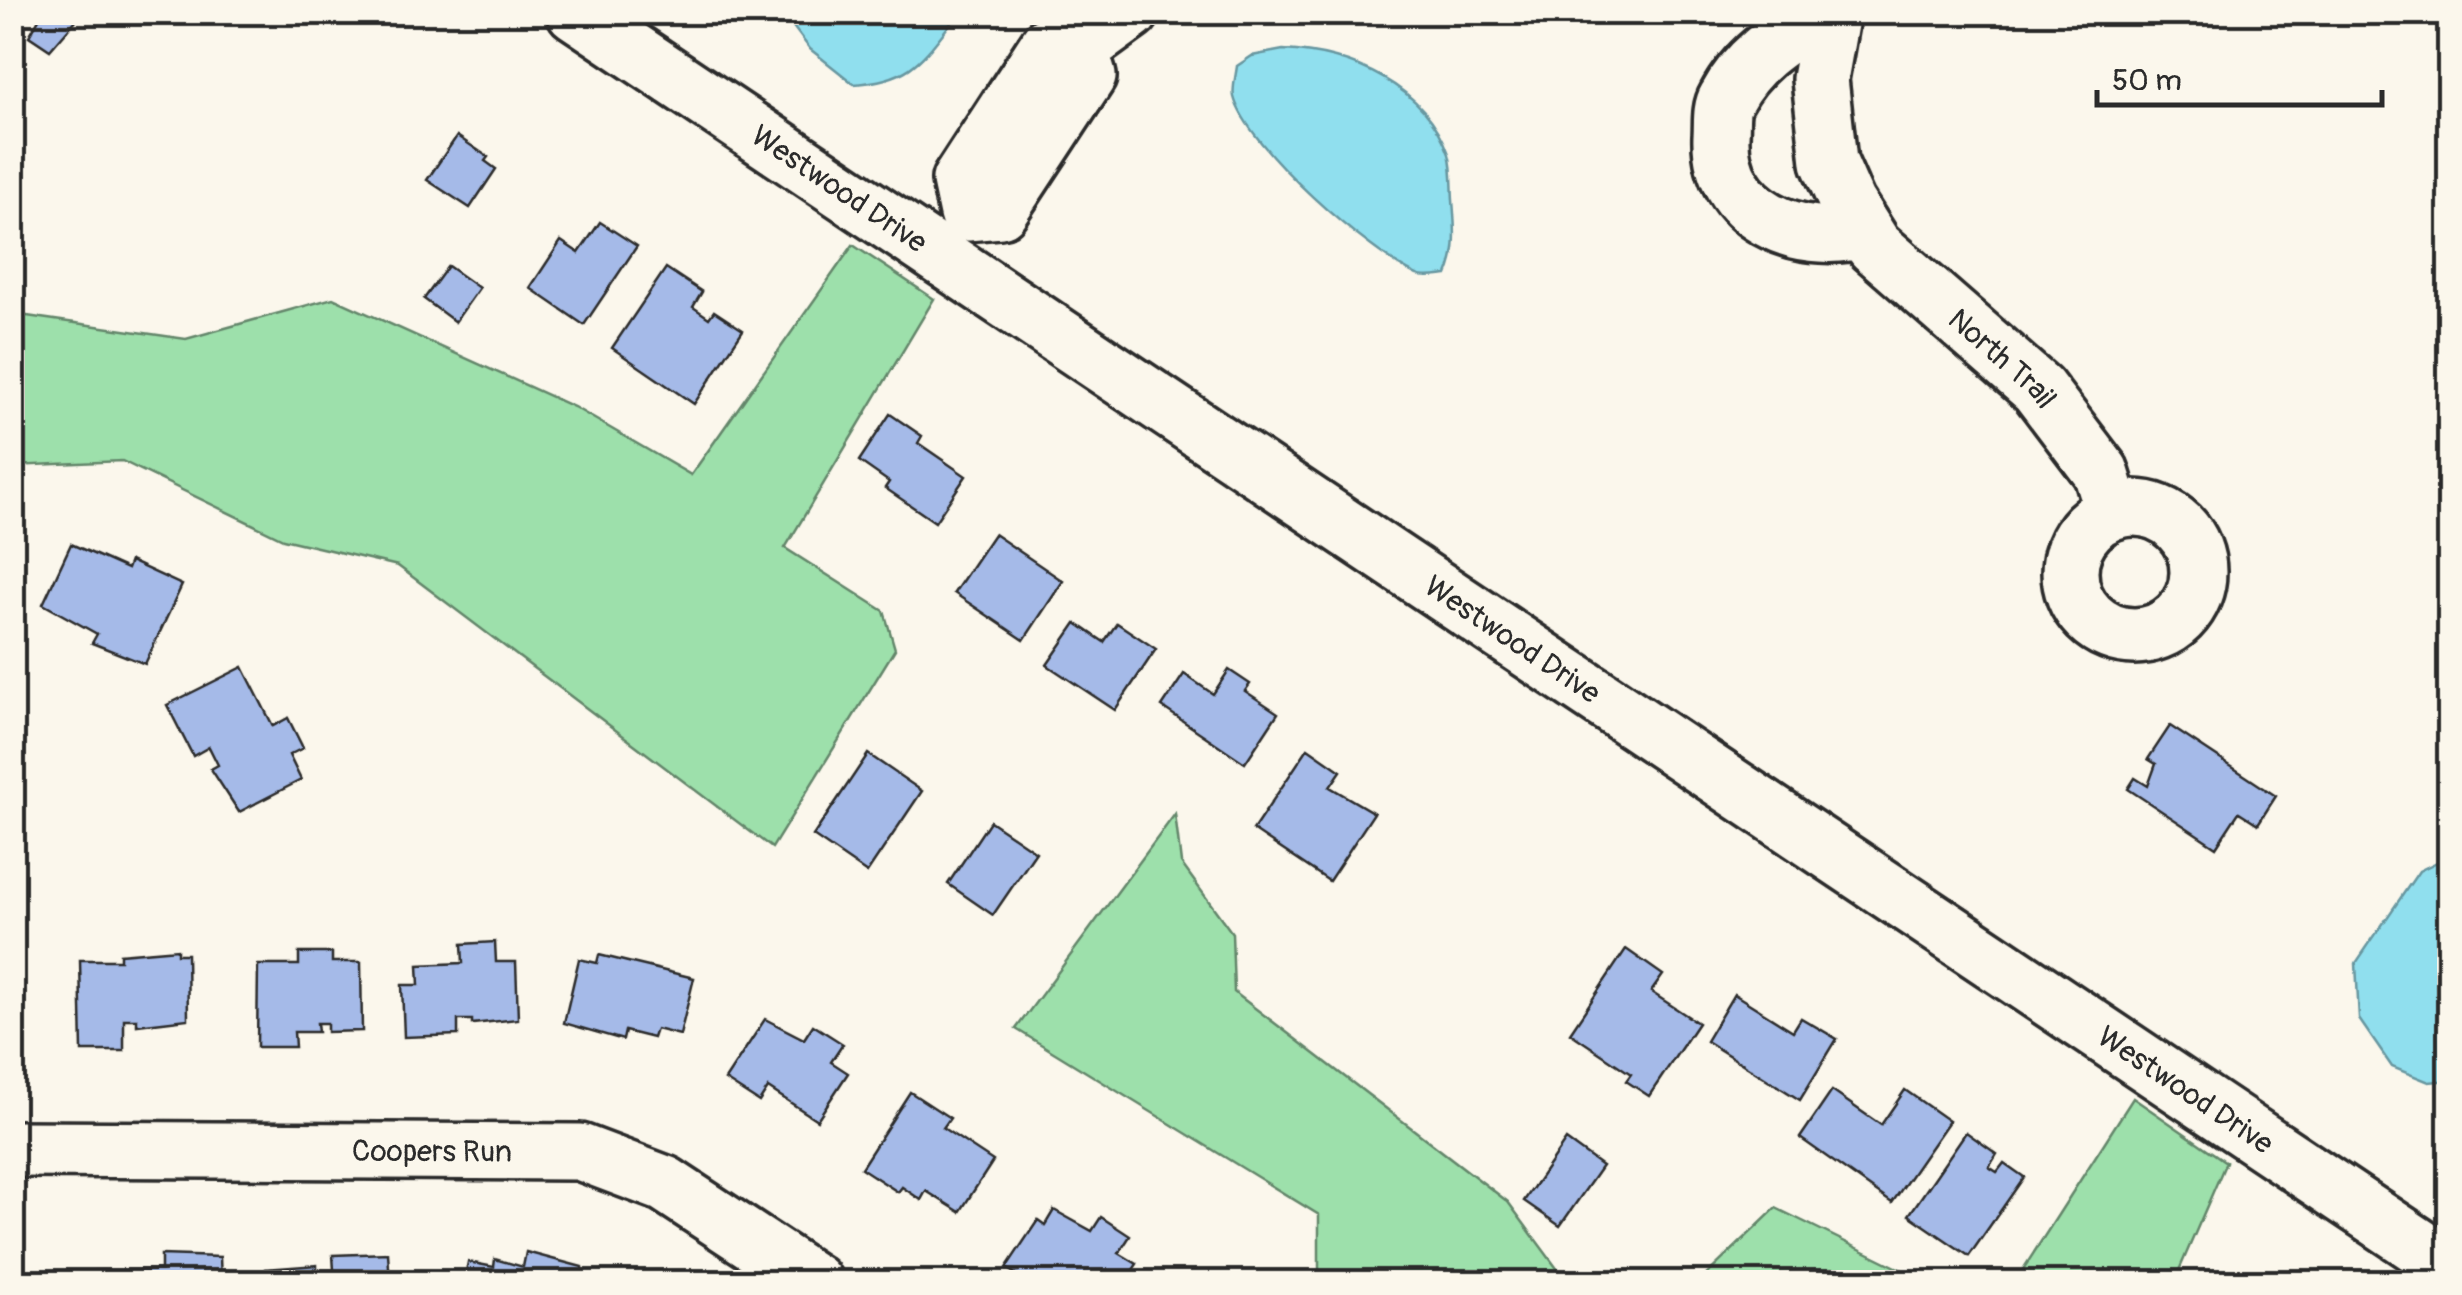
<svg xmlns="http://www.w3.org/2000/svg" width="2462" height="1295" font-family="Pangolin,sans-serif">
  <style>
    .green { fill: #9de0ab; stroke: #64866b; stroke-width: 2.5 }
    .water { fill: #90dfee; stroke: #6897a0; stroke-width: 2.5 }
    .building { fill: #a5bae8; stroke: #2b2b2b; stroke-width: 2.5 }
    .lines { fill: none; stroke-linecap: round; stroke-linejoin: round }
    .minor-casing { stroke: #2b2b2b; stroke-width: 62 }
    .minor { stroke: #fbf7ec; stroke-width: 55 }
    .labels { text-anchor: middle; stroke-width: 9; stroke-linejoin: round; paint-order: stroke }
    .street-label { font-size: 30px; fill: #2b2b2b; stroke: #fbf7ec }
  </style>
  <rect width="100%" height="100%" fill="#fbf7ec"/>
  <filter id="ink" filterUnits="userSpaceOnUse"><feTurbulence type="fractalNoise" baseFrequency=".01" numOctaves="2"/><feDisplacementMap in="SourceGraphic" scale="20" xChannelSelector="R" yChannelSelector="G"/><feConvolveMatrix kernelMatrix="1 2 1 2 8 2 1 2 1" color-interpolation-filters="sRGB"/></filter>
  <g filter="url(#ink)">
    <!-- green -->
    <g class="green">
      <polygon points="853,245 934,299 785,548 884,611 895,649 772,848 398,566 283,539 122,461 13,466 13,314 186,339 333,298 574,407 691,475"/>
      <polygon points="1175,814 1181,863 1232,933 1234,992 1508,1202 1567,1282 1319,1282 1319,1215 1016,1029"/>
      <polygon points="2133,1098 2226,1162 2174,1282 2015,1282"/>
      <polygon points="1776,1208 1927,1282 1699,1282"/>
    </g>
    <!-- water -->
    <g class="water">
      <path d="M793,12H959V13C923,57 915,80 854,84L810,49L788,20Z"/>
      <path d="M1283,50C1351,53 1425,86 1449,154C1453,167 1452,186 1453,200C1455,227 1458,250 1447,275C1438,276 1425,279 1417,275C1370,254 1247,147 1234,97C1232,89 1236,75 1237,66L1252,56Z"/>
      <polygon points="2441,860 2450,863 2449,1080 2429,1082 2392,1067 2359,1019 2356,963 2419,871"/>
    </g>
    <!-- building -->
    <g class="building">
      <polygon points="43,12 83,12 50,50 29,36"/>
      <polygon points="457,136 488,157 485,161 496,169 470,208 427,180"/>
      <polygon points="600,222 637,246 584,325 530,288 561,241 579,253"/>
      <polygon points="448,266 479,288 455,322 424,299"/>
      <polygon points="666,268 702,292 693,307 709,318 714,311 743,330 694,404 612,348"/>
      <polygon points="890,414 922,436 918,443 966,476 935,522 885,488 889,482 859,461"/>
      <polygon points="994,534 1063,581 1024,640 954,593"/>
      <polygon points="71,544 127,569 130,561 182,585 145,664 92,643 97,634 43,604"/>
      <polygon points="1076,623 1104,642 1117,623 1156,649 1115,710 1047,665"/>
      <polygon points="243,667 273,726 288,718 303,748 289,755 301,780 239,812 211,769 218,765 209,747 193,756 167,705"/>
      <polygon points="1229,670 1250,684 1245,691 1278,713 1245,763 1162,707 1184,674 1213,694"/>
      <polygon points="2170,726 2276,796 2258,824 2239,812 2216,847 2128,789 2135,778 2148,786 2156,764 2148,759"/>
      <polygon points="1308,748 1341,771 1330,787 1374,813 1329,881 1253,830"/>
      <polygon points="868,754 922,791 867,873 813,836"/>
      <polygon points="990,821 1036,852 993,915 948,884"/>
      <polygon points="495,942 496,962 516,962 518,1019 472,1024 472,1020 458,1020 458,1035 404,1037 402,985 419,985 418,965 463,963 462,944"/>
      <polygon points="177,949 177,954 187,954 188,1019 137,1025 137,1019 124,1019 124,1051 82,1051 80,960 120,960 120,954"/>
      <polygon points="1626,949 1663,975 1651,992 1698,1023 1649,1096 1626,1081 1631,1074 1570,1033"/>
      <polygon points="299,953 332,953 332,962 361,962 362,1031 327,1032 327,1023 317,1023 318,1032 294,1032 295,1047 257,1047 258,965 299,965"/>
      <polygon points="599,955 694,978 680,1035 656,1029 653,1038 625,1031 623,1040 564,1023 579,959 597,963"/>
      <polygon points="1734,994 1793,1031 1801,1018 1837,1039 1800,1100 1706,1041"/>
      <polygon points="765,1019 804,1039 813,1025 843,1044 831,1062 848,1073 817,1120 768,1088 759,1102 725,1080"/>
      <polygon points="1905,1090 1949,1121 1892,1203 1800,1138 1832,1091 1881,1125"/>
      <polygon points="910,1092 950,1118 943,1128 993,1161 960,1212 926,1191 921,1200 902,1187 898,1192 861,1168"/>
      <polygon points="1966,1132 1997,1154 1989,1167 1997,1172 2004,1163 2024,1177 1969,1256 1909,1215"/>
      <polygon points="1566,1140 1602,1166 1560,1226 1524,1201"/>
      <polygon points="1054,1210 1092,1231 1101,1217 1130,1236 1119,1253 1137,1264 1125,1282 1056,1282 1048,1277 1045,1282 1029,1282 1006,1268 1038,1220 1045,1225"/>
      <polygon points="526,1252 582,1267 583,1282 464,1282 468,1262 494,1267 495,1259 523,1267"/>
      <polygon points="388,1253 390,1282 266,1282 266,1269 317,1265 317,1271 334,1270 333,1255"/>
      <polygon points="161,1255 220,1257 221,1282 94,1282 94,1271 161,1270"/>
    </g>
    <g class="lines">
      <defs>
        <g id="minor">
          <path id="s1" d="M575,12L2450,1267"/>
          <path d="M1822,12C1783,37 1748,57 1726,99C1720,109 1722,124 1721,136C1718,214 1799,247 1863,230"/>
          <path id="s2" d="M1832,12L1820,79L1829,162L1847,203L1874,246L2038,389L2101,472L2113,511"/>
          <polyline points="1080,49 1088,76 1000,210 967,213 960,180 1048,45 1080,49 1131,12"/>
          <circle cx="2134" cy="572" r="64"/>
          <path id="s3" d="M12,1149L580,1152L665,1184L814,1282"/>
        </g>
      </defs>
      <!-- minor casing -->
      <use href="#minor" class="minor-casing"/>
      <!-- minor -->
      <use href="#minor" class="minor"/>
    </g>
  </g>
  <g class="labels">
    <!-- street labels -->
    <g class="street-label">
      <text dy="10" stroke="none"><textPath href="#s1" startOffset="318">Westwood Drive</textPath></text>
      <text dy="10" stroke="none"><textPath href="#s2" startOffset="418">North Trail</textPath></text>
      <text dy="10" stroke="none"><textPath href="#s1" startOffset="1128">Westwood Drive</textPath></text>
      <text dy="10" stroke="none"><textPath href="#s1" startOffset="1938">Westwood Drive</textPath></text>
      <text dy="10" stroke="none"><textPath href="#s3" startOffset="420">Coopers Run</textPath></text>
    </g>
  </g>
  <!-- margin -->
  <rect width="2462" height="1295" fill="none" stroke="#fbf7ec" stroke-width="50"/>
  <rect x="25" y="25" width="2412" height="1245" fill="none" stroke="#2b2b2b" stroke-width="4" filter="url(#ink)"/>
  <!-- scale -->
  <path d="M2097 90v15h285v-15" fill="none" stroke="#2b2b2b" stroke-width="5"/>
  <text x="2112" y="90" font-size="30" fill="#2b2b2b" stroke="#fbf7ec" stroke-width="8" paint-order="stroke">50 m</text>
</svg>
